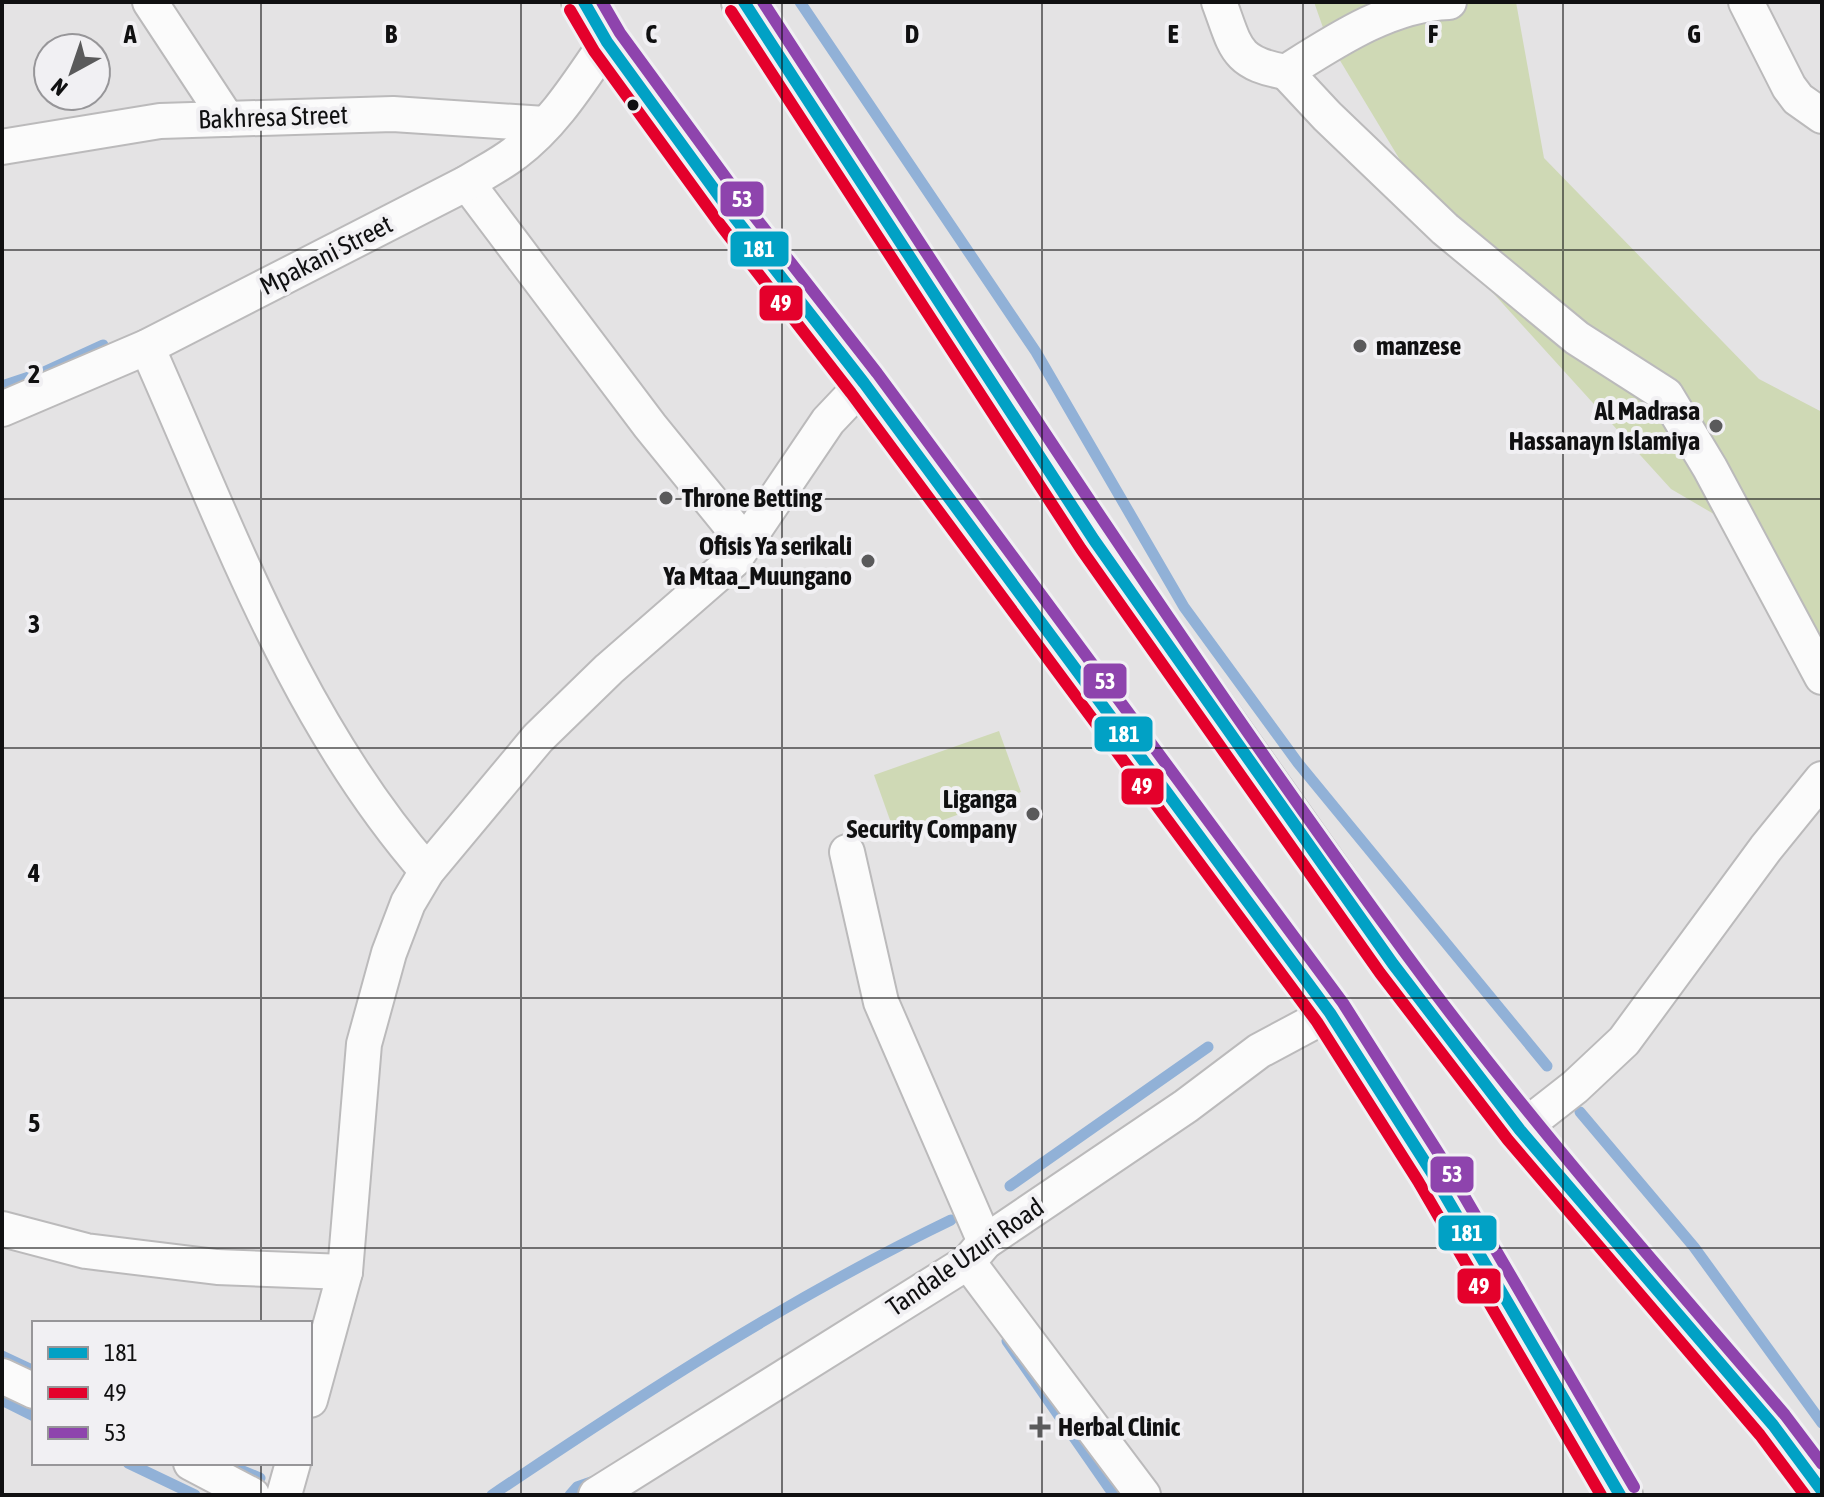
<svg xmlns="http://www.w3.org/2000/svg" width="1824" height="1497" font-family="'Asap Condensed',sans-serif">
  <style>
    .green { fill: #cfd9b5 }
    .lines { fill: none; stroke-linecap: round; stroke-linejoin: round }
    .stream { stroke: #91b1d7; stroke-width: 11 }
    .minor-casing { stroke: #bbbabb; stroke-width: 38 }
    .trunk-casing { stroke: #bbbabb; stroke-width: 48 }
    .minor { stroke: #fbfbfb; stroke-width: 34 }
    .trunk { stroke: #fbfbfb; stroke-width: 44 }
    .bus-1-casing { stroke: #f1f0f3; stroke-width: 18 }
    .bus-2-casing { stroke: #f1f0f3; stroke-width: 18 }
    .bus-3-casing { stroke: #f1f0f3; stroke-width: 18 }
    .bus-1 { stroke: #01a1c5; stroke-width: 12 }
    .bus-2 { stroke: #e4002b; stroke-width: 12 }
    .bus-3 { stroke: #8e44ad; stroke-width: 12 }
    .grid { fill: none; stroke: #101011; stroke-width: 2; stroke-opacity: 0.55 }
    .bus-dot { fill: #101011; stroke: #f1f0f3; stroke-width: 3 }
    .poi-dot { fill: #5a5a5b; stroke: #f1f0f3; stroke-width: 3 }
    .labels { text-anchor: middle; stroke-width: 8; stroke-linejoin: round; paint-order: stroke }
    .street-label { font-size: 26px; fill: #101011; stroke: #f1f0f3 }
    .poi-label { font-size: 26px; font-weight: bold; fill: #101011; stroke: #f1f0f3; text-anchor: start }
    .grid-label { font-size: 26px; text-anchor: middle; font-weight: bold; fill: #101011; stroke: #f1f0f3; stroke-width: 8; stroke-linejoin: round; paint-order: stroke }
    .line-badge { stroke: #f1f0f3; stroke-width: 3 }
    .badge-label { font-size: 22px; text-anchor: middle; font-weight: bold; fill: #fff }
  </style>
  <rect width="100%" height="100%" fill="#e4e3e4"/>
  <!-- green -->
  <g class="green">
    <polygon points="1314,2 1516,2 1544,158 1759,379 1822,412 1822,666 1736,527 1671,489 1455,251 1327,39"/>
    <polygon points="999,731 1021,792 896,837 874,775"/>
  </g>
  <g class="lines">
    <!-- stream -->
    <g class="stream">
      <polyline points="800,2 1036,352 1184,607 1298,763 1547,1066"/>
      <polyline points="2,386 44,372 103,345"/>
      <polyline points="1580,1112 1694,1247 1822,1423"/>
      <polyline points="1010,1186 1208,1047"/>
      <polyline points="1007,1341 1114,1495"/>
      <polyline points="2,1356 34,1371"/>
      <polyline points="2,1400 34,1416"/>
      <polyline points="128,1463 195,1495"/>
      <polyline points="231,1466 260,1478"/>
      <path d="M492,1495C641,1395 789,1298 951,1220"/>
      <polyline points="570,1495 577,1487 597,1480"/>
    </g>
    <defs>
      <g id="minor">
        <polyline points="150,2 227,119"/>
        <path d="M1219,2C1236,47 1234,63 1286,72C1335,41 1390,4 1449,2"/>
        <polyline points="1746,2 1789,87 1798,99 1822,116"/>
        <polyline points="1286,72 1327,116 1445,229 1577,338 1666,395 1710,468 1822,677"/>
        <polyline points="2,147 160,121 393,114 545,124"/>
        <polyline points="467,183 650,426 746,544"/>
        <path d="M147,347C228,528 295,720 427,871"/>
        <path d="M2,409L147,347L467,183C483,173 501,164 515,153C554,124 580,81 607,42"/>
        <polyline points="847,852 881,1002 985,1242"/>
        <polyline points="1520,1130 1575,1087 1624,1041 1766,848 1822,779"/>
        <polyline points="2,1229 86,1251 217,1267 345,1272"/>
        <polyline points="968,1262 1143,1495"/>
        <polyline points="2,1376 34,1391"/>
        <polyline points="310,1400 345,1272 364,1044 389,953 408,903 427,871 538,738 609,669 734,560 828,421 864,383"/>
        <polyline points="191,1463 252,1495"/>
        <polyline points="284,1495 293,1463"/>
        <polyline points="596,1495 968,1262 985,1242 1186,1106 1259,1051 1330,1013"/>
      </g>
      <g id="trunk">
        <polyline points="584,2 607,42 735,218 864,383 1330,1013 1432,1173 1620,1495"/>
        <polyline points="744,2 1094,540 1393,964 1520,1130 1773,1425 1822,1491"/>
      </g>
    </defs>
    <!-- minor casing -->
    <use href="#minor" class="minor-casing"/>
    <!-- trunk casing -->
    <use href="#trunk" class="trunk-casing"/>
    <!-- minor -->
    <use href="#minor" class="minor"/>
    <!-- trunk -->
    <use href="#trunk" class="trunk"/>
    <defs>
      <g id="bus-1">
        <polyline points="584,2 607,42 735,218 864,383 1330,1013 1432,1173 1620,1495"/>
        <polyline points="744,2 1094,540 1393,964 1520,1130 1773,1425 1822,1491"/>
      </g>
      <g id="bus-2">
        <polyline points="570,10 594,51 722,227 851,393 1317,1022 1418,1181 1601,1495"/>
        <polyline points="731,11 1081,549 1380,973 1508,1140 1760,1435 1805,1495"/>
      </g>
      <g id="bus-3">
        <polyline points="602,2 620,33 748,208 877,373 1343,1003 1446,1165 1634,1487"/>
        <path d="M763,2C972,323 1179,645 1406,954C1524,1115 1656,1264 1785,1415L1822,1464"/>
      </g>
    </defs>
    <!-- bus-1 casing -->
    <use href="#bus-1" class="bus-1-casing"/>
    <!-- bus-2 casing -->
    <use href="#bus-2" class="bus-2-casing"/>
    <!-- bus-3 casing -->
    <use href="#bus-3" class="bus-3-casing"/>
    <!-- bus-1 -->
    <use href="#bus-1" class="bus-1"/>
    <!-- bus-2 -->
    <use href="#bus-2" class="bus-2"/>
    <!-- bus-3 -->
    <use href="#bus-3" class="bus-3"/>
  </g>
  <!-- grid -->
  <path class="grid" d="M261,2V1323M521,2V1495M782,2V1495M1042,2V1495M1303,2V1495M1563,2V1495M2,250H1822M2,499H1822M2,748H1822M2,998H1822M2,1248H1822M261,1463V1495"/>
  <!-- markers -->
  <circle class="bus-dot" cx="633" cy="105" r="7"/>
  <g class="poi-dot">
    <circle cx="1360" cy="346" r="8"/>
    <circle cx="1716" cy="426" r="8"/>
    <circle cx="666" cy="498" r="8"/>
    <circle cx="868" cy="561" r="8"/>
    <circle cx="1033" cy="814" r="8"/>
    <path d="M1036 1415h8v8h8v8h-8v8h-8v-8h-8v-8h8z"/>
  </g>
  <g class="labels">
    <!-- street labels -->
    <g class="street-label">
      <text transform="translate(273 117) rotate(-2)" y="9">Bakhresa Street</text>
      <text transform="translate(326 255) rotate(-27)" y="9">Mpakani Street</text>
      <text transform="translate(965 1257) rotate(-35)" y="9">Tandale Uzuri Road</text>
    </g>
    <!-- poi labels -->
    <g class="poi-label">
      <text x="1376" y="355">manzese</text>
      <text x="1700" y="420" text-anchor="end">Al Madrasa<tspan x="1700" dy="30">Hassanayn Islamiya</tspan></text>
      <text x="682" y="507">Throne Betting</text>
      <text x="852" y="555" text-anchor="end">Ofisis Ya serikali<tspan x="852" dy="30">Ya Mtaa_Muungano</tspan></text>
      <text x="1017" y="808" text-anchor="end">Liganga<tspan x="1017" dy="30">Security Company</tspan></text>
      <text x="1058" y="1436">Herbal Clinic</text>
    </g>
  </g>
  <g class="grid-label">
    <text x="130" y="43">A</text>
    <text x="391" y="43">B</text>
    <text x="651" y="43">C</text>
    <text x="912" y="43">D</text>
    <text x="1173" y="43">E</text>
    <text x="1433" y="43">F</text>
    <text x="1694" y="43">G</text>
    <text x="34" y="383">2</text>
    <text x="34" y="633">3</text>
    <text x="34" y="882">4</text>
    <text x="34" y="1132">5</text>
  </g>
  <g class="line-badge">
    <rect x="719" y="180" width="46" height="38" rx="8" fill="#8e44ad"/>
    <rect x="729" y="230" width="61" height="38" rx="8" fill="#01a1c5"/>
    <rect x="758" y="284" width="46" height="38" rx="8" fill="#e4002b"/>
    <rect x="1082" y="662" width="46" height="38" rx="8" fill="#8e44ad"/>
    <rect x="1093" y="715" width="61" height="38" rx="8" fill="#01a1c5"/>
    <rect x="1120" y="767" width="45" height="39" rx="8" fill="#e4002b"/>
    <rect x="1429" y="1155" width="46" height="39" rx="8" fill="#8e44ad"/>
    <rect x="1437" y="1214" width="61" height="38" rx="8" fill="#01a1c5"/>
    <rect x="1456" y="1267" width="46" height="38" rx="8" fill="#e4002b"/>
  </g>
  <g class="badge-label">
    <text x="742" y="207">53</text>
    <text x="759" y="257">181</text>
    <text x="781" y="311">49</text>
    <text x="1105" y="689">53</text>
    <text x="1124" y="742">181</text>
    <text x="1142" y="794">49</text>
    <text x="1452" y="1182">53</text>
    <text x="1467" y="1241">181</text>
    <text x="1479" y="1294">49</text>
  </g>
  <!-- border -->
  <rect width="1824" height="1497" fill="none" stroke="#101011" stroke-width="8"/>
  <!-- legend -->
  <rect x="32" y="1321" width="280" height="144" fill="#f1f0f3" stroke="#979699" stroke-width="2"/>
  <rect x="48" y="1347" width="40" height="12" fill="#01a1c5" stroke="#979699" stroke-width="2"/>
  <text x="104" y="1361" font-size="24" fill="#101011">181</text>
  <rect x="48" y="1387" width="40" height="12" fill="#e4002b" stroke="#979699" stroke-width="2"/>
  <text x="104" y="1401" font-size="24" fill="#101011">49</text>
  <rect x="48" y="1427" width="40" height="12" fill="#8e44ad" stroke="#979699" stroke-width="2"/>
  <text x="104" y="1441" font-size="24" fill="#101011">53</text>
  <!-- north arrow -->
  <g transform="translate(72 72) rotate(220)"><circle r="38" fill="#f1f0f3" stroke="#979699" stroke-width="2"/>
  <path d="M0-6L14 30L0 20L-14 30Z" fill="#5a5a5b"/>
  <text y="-12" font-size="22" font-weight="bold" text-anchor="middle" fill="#101011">N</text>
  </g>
</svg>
